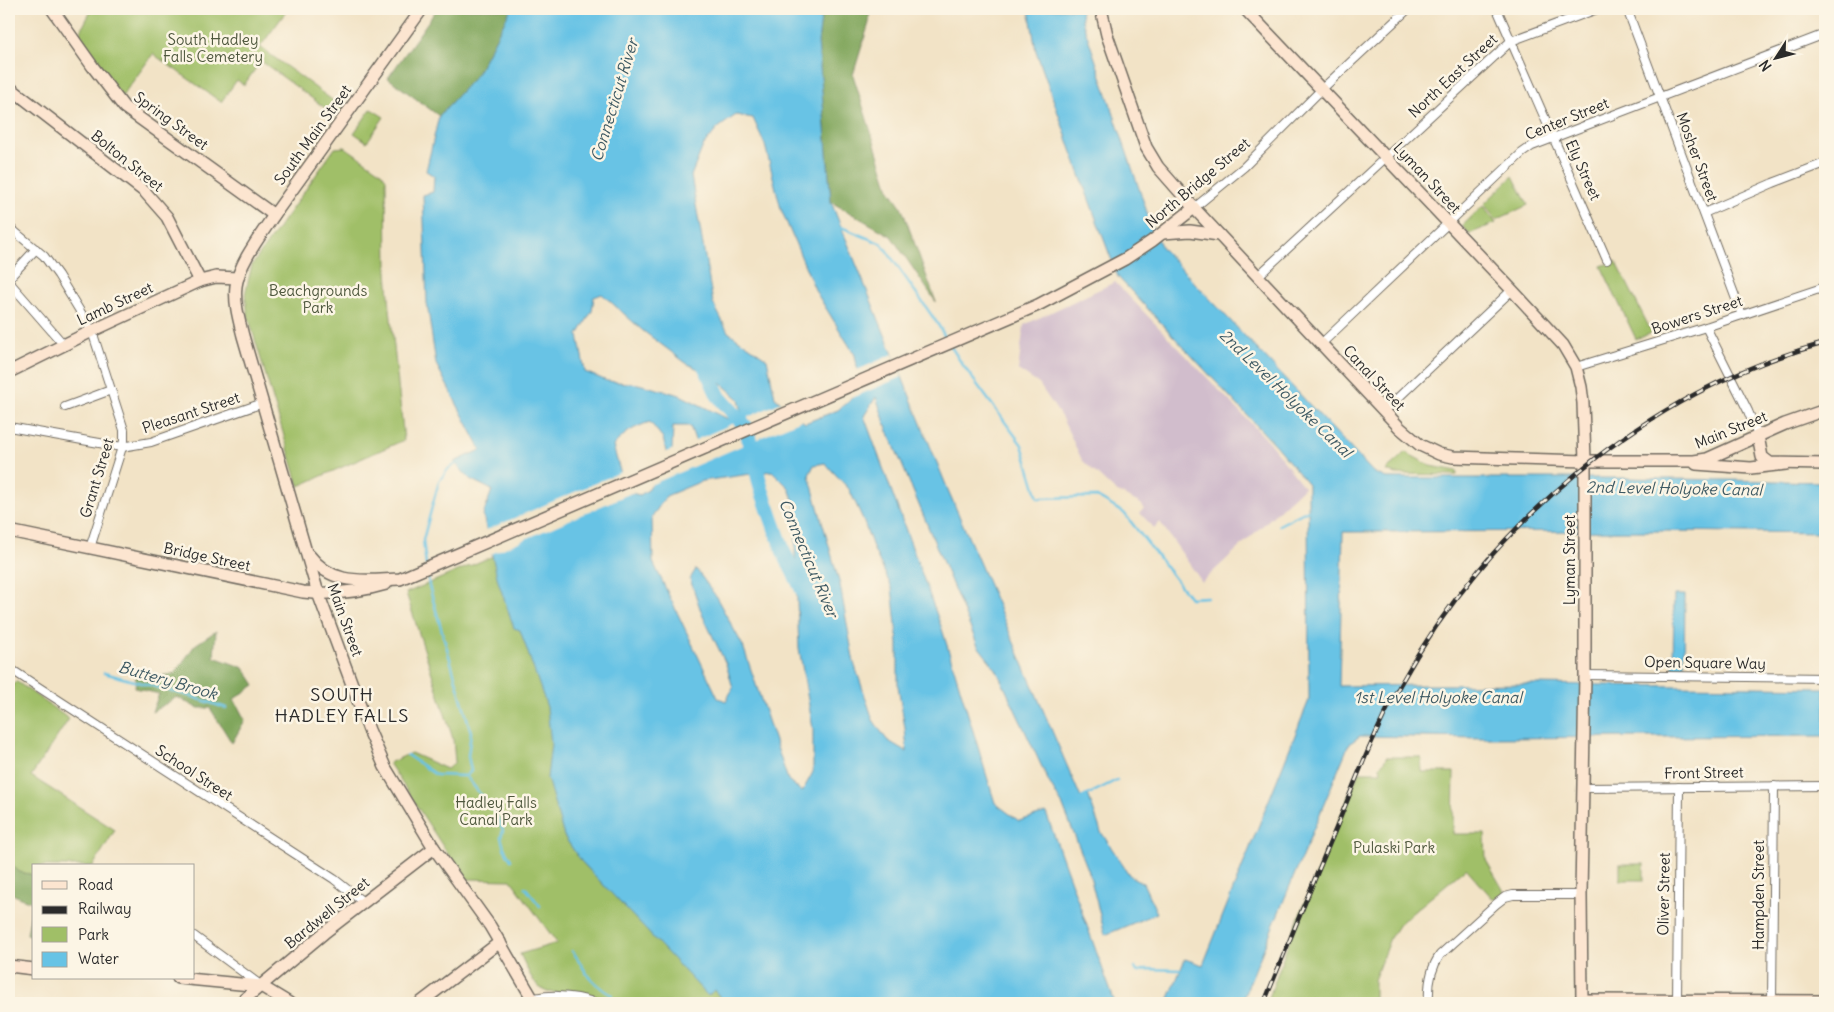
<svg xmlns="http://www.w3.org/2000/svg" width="1834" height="1012" font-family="Delius,sans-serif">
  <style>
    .industrial { fill: #d1bdcc }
    .green { fill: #a0bf67; stroke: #667549 }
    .forest { fill: #80a65c; stroke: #566844 }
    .water { fill: #67c3e5; stroke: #497788; fill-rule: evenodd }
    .pier { fill: #f2e3c6 }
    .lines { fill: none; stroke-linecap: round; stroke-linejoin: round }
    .stream { stroke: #67c3e5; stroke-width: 2.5 }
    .river { stroke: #67c3e5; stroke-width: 15 }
    .street-casing { stroke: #716b61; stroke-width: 10 }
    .secondary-casing { stroke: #716b61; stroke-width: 14 }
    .street { stroke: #fff; stroke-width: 8 }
    .secondary { stroke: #fce5d0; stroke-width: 11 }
    .rail-casing { stroke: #2b2b2b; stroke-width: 4.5 }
    .rail { stroke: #fcf5e5; stroke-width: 2.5; stroke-dasharray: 8; stroke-linecap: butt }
    .labels { text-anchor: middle; stroke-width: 5; stroke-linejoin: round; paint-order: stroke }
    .park-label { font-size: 15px; fill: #4e573d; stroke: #fcf5e5 }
    .street-label { font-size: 15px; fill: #2b2b2b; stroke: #fcf5e5 }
    .water-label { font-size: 16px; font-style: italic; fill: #3d5963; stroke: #fcf5e5 }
    .quarter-label { font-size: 18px; letter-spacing: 1px; fill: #2b2b2b; stroke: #fcf5e5 }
  </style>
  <rect width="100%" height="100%" fill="#fcf5e5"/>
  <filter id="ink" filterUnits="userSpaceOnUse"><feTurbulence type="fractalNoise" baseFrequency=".02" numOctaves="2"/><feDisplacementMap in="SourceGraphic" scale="10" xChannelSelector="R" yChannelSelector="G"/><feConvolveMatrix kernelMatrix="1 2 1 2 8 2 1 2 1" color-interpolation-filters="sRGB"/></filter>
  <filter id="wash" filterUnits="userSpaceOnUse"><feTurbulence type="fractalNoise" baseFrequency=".0096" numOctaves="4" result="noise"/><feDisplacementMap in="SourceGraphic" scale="20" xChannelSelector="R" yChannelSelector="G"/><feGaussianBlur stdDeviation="1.12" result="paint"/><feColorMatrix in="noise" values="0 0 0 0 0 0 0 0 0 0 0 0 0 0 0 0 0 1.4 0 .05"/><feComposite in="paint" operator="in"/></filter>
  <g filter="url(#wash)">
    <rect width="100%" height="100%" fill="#f2e3c6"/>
    <!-- industrial -->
    <polygon class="industrial" points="1115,282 1268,441 1304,487 1202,582 1160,522 1154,528 1140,513 1144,508 1141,504 1114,490 1082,460 1062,418 1039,384 1018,370 1024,325"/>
    <!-- green -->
    <g class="green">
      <polygon points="92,9 288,9 260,47 343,108 336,116 261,61 244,85 237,80 221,102 153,54 120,99 78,36"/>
      <polygon points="371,109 384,117 367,142 354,133"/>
      <polygon points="345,147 381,172 386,179 387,272 390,309 404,440 299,486 248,316 245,294 252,265 335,148"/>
      <polygon points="1513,176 1528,205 1496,220 1484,204"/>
      <polygon points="1483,206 1496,223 1469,234 1462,226"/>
      <polygon points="1616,261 1652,333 1636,339 1601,266"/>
      <polygon points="1405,452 1431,466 1457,471 1457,475 1396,474 1386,471"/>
      <path d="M519,545L540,602L564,836L581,861L708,995L714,990L725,1003H605L590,996L547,992C532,986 527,967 520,954L557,943L511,880L464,879L389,763L411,753L447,769L455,762L453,739L406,593Z"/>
      <polygon points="16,681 69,719 31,776 115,830 93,866 34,866 34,875 19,872 9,861 9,693"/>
      <polygon points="1386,757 1421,757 1422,772 1454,772 1453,834 1485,834 1486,860 1505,893 1494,900 1466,868 1399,924 1390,938 1374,980 1374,1003 1267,1003 1292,933 1359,772 1381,772 1380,766 1385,760"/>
      <rect x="1620" y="864" width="24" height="16"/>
    </g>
    <!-- forest -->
    <g class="forest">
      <polygon points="437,9 511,9 477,74 439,116 388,78"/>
      <polygon points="822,9 870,9 869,23 853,75 889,189 901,206 936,302 891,236 831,202 818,42"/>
      <polygon points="216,631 214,657 244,668 255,685 234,699 245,720 232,743 210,708 197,708 177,697 152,712 159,694 135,688 136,676 158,677 175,673 195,645"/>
      <polygon points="9,861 19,872 34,875 34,940 27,934 33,902 20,898 9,892"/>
    </g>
    <!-- water -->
    <g class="water">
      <path d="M511,9H822L818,42L831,202L948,490L1081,798L1088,794L1101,832L1130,876L1143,883L1157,913L1105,935L1089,872L1063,806L1049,782L996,669L978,646L888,431L876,397L864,416L942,629L995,803L1019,821L1046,813L1115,1003H725L714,990L708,996L581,861L564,836L547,778L551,744L547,707L520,630L514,628L498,581L483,515L492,490L470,479L454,462L481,450L436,364L427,303L423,195L433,192L434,176L426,171L439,116L477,74ZM736,115L753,118L765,145L781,209L816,292L855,355L861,390L838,410L805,423L775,397L767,359L728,332L713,303L691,176L703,146L718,128ZM602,294L642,330L686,363L714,377L739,399L742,414L728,419L680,395L638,384L607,381L585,372L578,335L592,311L594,297ZM650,422L663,438L667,456L648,490L640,495L626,492L613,446C624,433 634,427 650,422ZM673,426H690L702,459L683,467L672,451ZM825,463L849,489L862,517L874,550L892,588L898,643V686L905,728L907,752L887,740L873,720L854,663L840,585L809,475L814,465ZM772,471L789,488L797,511L795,553L799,648L813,729V772L802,792L788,780L743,646L715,595L696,569L690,579L702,614L726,664L733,688L726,701L718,698L653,562L652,517L666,496L702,481Z"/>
      <polygon points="1029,9 1081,9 1082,20 1151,224 1162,248 1373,472 1386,478 1625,478 1825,482 1825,533 1667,531 1343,532 1339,686 1533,684 1825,688 1825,736 1484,738 1360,736 1349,744 1241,1003 1167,1003 1185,959 1203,965 1309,700 1308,484 1276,446 1118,277 1085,189 1036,51"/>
      <polygon points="1674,595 1685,595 1684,671 1673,671"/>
    </g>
    <!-- pier -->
    <g class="pier">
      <polygon points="893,354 902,377 842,402 858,389 855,371"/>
      <polygon points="784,401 804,419 648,486 664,456 663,453 674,449 684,464 699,458 693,441"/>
      <polygon points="623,471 628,490 636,491 489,555 484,531"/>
    </g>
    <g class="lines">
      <!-- stream -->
      <g class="stream">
        <polyline points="841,227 882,244 937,323 947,340"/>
        <polyline points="950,345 962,364 1022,445 1038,498 1097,497 1124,513 1190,598 1207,597"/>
        <polyline points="1279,525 1308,510"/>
        <polyline points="426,565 423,540 439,481 449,468 458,463"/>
        <polyline points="104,673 190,696 226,708"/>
        <polyline points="407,755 436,775 466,776 471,771 468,756 471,732 429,586 427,570"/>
        <polyline points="466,776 495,813 503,830 501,837 504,848 511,860"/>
        <polyline points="1081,798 1117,780"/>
        <polyline points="525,887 540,906"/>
        <path d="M572,951C578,958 581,964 585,971C590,979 604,991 612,995"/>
        <polyline points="1135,968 1137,972 1146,969 1180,970"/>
      </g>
      <!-- river -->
      <polyline class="river" points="701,358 719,397 746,427 761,488 784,553 805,595"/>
    </g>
  </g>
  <g filter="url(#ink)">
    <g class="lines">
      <defs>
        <g id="street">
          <polyline points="1497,9 1607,260"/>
          <polyline points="1627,9 1742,315"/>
          <polyline points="1194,208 1244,167 1322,89 1408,9"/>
          <polyline points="1704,213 1773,183 1825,163"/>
          <polyline points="9,227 44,256 58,275 92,331 124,430 124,441 90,548"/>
          <polyline points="1258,276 1511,41 1597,9"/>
          <polyline points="9,278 36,249"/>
          <polyline points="9,282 64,345"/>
          <polyline points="1706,327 1748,411 1758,436"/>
          <polyline points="1321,344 1522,153 1532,146 1825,34"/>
          <polyline points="1576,367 1706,327 1825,287"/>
          <polyline points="65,407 111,390"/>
          <polyline points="1384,411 1512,290"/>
          <polyline points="9,427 122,447 151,442 263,403"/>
          <polyline points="9,668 334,879 363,902"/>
          <polyline points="1585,675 1825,678"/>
          <polyline points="1583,788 1825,786"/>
          <polyline points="194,936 259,984"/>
          <polyline points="1677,1001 1679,787"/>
          <polyline points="1772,1001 1774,786"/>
          <path d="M520,1003C543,992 573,995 597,1003"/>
          <path d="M1429,1003C1428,986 1430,969 1440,955L1496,904L1505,897L1513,895H1581"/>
        </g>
        <g id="secondary">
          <polyline points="52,9 93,67 124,107 274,215"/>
          <path d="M422,9L274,215C261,235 239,263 236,286C234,303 239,320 243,336L318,593L369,730L385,767L434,848L490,926L535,1003"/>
          <polyline points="1101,9 1107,35 1146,147 1158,167 1194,208 1400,428 1420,445 1439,454 1453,457 1585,461 1694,461 1707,459 1785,424 1825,410"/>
          <polyline points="1245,9 1512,290 1563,345 1576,367 1581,387 1583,403 1585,461 1585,675 1581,894 1582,1003"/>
          <polyline points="9,87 145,192 167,217 200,281"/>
          <polyline points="1163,233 1190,231 1219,235"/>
          <polyline points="9,372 92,331 200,281 216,277 238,278"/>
          <polyline points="1758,436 1762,457 1770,463 1825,464"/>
          <polyline points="1696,464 1751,468 1786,464"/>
          <path d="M9,531L303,592C331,595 359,592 386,584"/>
          <path d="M309,555C333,587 364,580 400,579L1038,305L1125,259L1152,241L1194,208"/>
          <polyline points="9,966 34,969"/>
          <polyline points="178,978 261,986 289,1003"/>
          <polyline points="1583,1000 1825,1001"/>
          <polyline points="240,1003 324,933 434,848"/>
          <polyline points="420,1003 500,942"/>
        </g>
      </defs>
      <!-- street casing -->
      <use href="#street" class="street-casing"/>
      <!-- secondary casing -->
      <use href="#secondary" class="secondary-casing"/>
      <!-- street -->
      <use href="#street" class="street"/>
      <!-- secondary -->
      <use href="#secondary" class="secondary"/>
      <defs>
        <path id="rail" d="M1264,1003C1288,944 1312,885 1337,826C1356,779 1375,730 1400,685C1487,526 1648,389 1825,343"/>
      </defs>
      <!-- rail casing -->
      <use href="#rail" class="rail-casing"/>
      <!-- rail -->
      <use href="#rail" class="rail"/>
    </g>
  </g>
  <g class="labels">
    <!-- park labels -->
    <g class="park-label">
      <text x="213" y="45">South Hadley<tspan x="213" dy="17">Falls Cemetery</tspan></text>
      <text x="318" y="296">Beachgrounds<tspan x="318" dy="17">Park</tspan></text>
      <text x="496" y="808">Hadley Falls<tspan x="496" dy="17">Canal Park</tspan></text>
      <text x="1394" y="853">Pulaski Park</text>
    </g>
    <!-- street labels -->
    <g class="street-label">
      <text transform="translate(1453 76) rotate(-43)" y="5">North East Street</text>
      <text transform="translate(1567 119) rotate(-22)" y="5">Center Street</text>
      <text transform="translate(171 121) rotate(36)" y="5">Spring Street</text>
      <text transform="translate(313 135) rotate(-54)" y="5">South Main Street</text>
      <text transform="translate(1697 157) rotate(70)" y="5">Mosher Street</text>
      <text transform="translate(127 161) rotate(39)" y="5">Bolton Street</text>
      <text transform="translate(1583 170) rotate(66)" y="5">Ely Street</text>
      <text transform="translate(1427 178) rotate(47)" y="5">Lyman Street</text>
      <text transform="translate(1198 183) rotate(-40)" y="5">North Bridge Street</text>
      <text transform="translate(115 304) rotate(-25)" y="5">Lamb Street</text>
      <text transform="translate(1697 315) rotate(-18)" y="5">Bowers Street</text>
      <text transform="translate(1374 378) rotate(47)" y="5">Canal Street</text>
      <text transform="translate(191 413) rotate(-18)" y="5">Pleasant Street</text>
      <text transform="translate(1731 430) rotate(-22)" y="5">Main Street</text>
      <text transform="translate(97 478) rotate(-73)" y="5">Grant Street</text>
      <text transform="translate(207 557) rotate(12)" y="5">Bridge Street</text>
      <text transform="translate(1570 560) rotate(-90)" y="5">Lyman Street</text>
      <text transform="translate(345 620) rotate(70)" y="5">Main Street</text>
      <text transform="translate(1705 663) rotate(1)" y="5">Open Square Way</text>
      <text transform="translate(194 773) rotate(33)" y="5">School Street</text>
      <text transform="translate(1704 773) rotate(-1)" y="5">Front Street</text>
      <text transform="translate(1664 894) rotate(-89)" y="5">Oliver Street</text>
      <text transform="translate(1759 895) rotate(-90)" y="5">Hampden Street</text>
      <text transform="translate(327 913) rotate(-39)" y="5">Bardwell Street</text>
    </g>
    <!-- water labels -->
    <g class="water-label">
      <text transform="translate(614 100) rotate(-73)" y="6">Connecticut River</text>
      <text transform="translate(1286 393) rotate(44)" y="6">2nd Level Holyoke Canal</text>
      <text transform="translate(1674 488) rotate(1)" y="6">2nd Level Holyoke Canal</text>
      <text transform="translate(809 558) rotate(67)" y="6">Connecticut River</text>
      <text transform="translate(168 680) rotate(16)" y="6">Buttery Brook</text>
      <text x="1438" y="703">1st Level Holyoke Canal</text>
    </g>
    <!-- quarter labels -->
    <g class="quarter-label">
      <text x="342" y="701">SOUTH<tspan x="342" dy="21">HADLEY FALLS</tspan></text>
    </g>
  </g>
  <!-- margin -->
  <rect width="1834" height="1012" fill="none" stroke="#fcf5e5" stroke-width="30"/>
  <!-- legend -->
  <rect x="32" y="864" width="162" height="115" fill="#fcf5e5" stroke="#a8a49b"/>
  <rect x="42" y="881" width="25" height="8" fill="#fce5d0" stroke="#a8a49b"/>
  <text x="78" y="890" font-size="15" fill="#2b2b2b">Road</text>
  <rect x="42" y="906" width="25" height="8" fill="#2b2b2b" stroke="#a8a49b"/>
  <text x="78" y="914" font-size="15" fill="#2b2b2b">Railway</text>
  <rect x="42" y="927" width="25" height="15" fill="#a0bf67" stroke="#a8a49b"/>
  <text x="78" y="940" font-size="15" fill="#2b2b2b">Park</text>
  <rect x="42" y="952" width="25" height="15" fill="#67c3e5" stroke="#a8a49b"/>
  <text x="78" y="964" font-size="15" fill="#2b2b2b">Water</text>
  <!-- north arrow -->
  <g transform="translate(1776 58) rotate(234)" stroke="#fcf5e5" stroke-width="4" paint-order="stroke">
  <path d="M0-4L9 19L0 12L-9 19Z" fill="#2b2b2b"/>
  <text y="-8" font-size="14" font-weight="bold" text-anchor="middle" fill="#2b2b2b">N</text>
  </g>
</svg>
